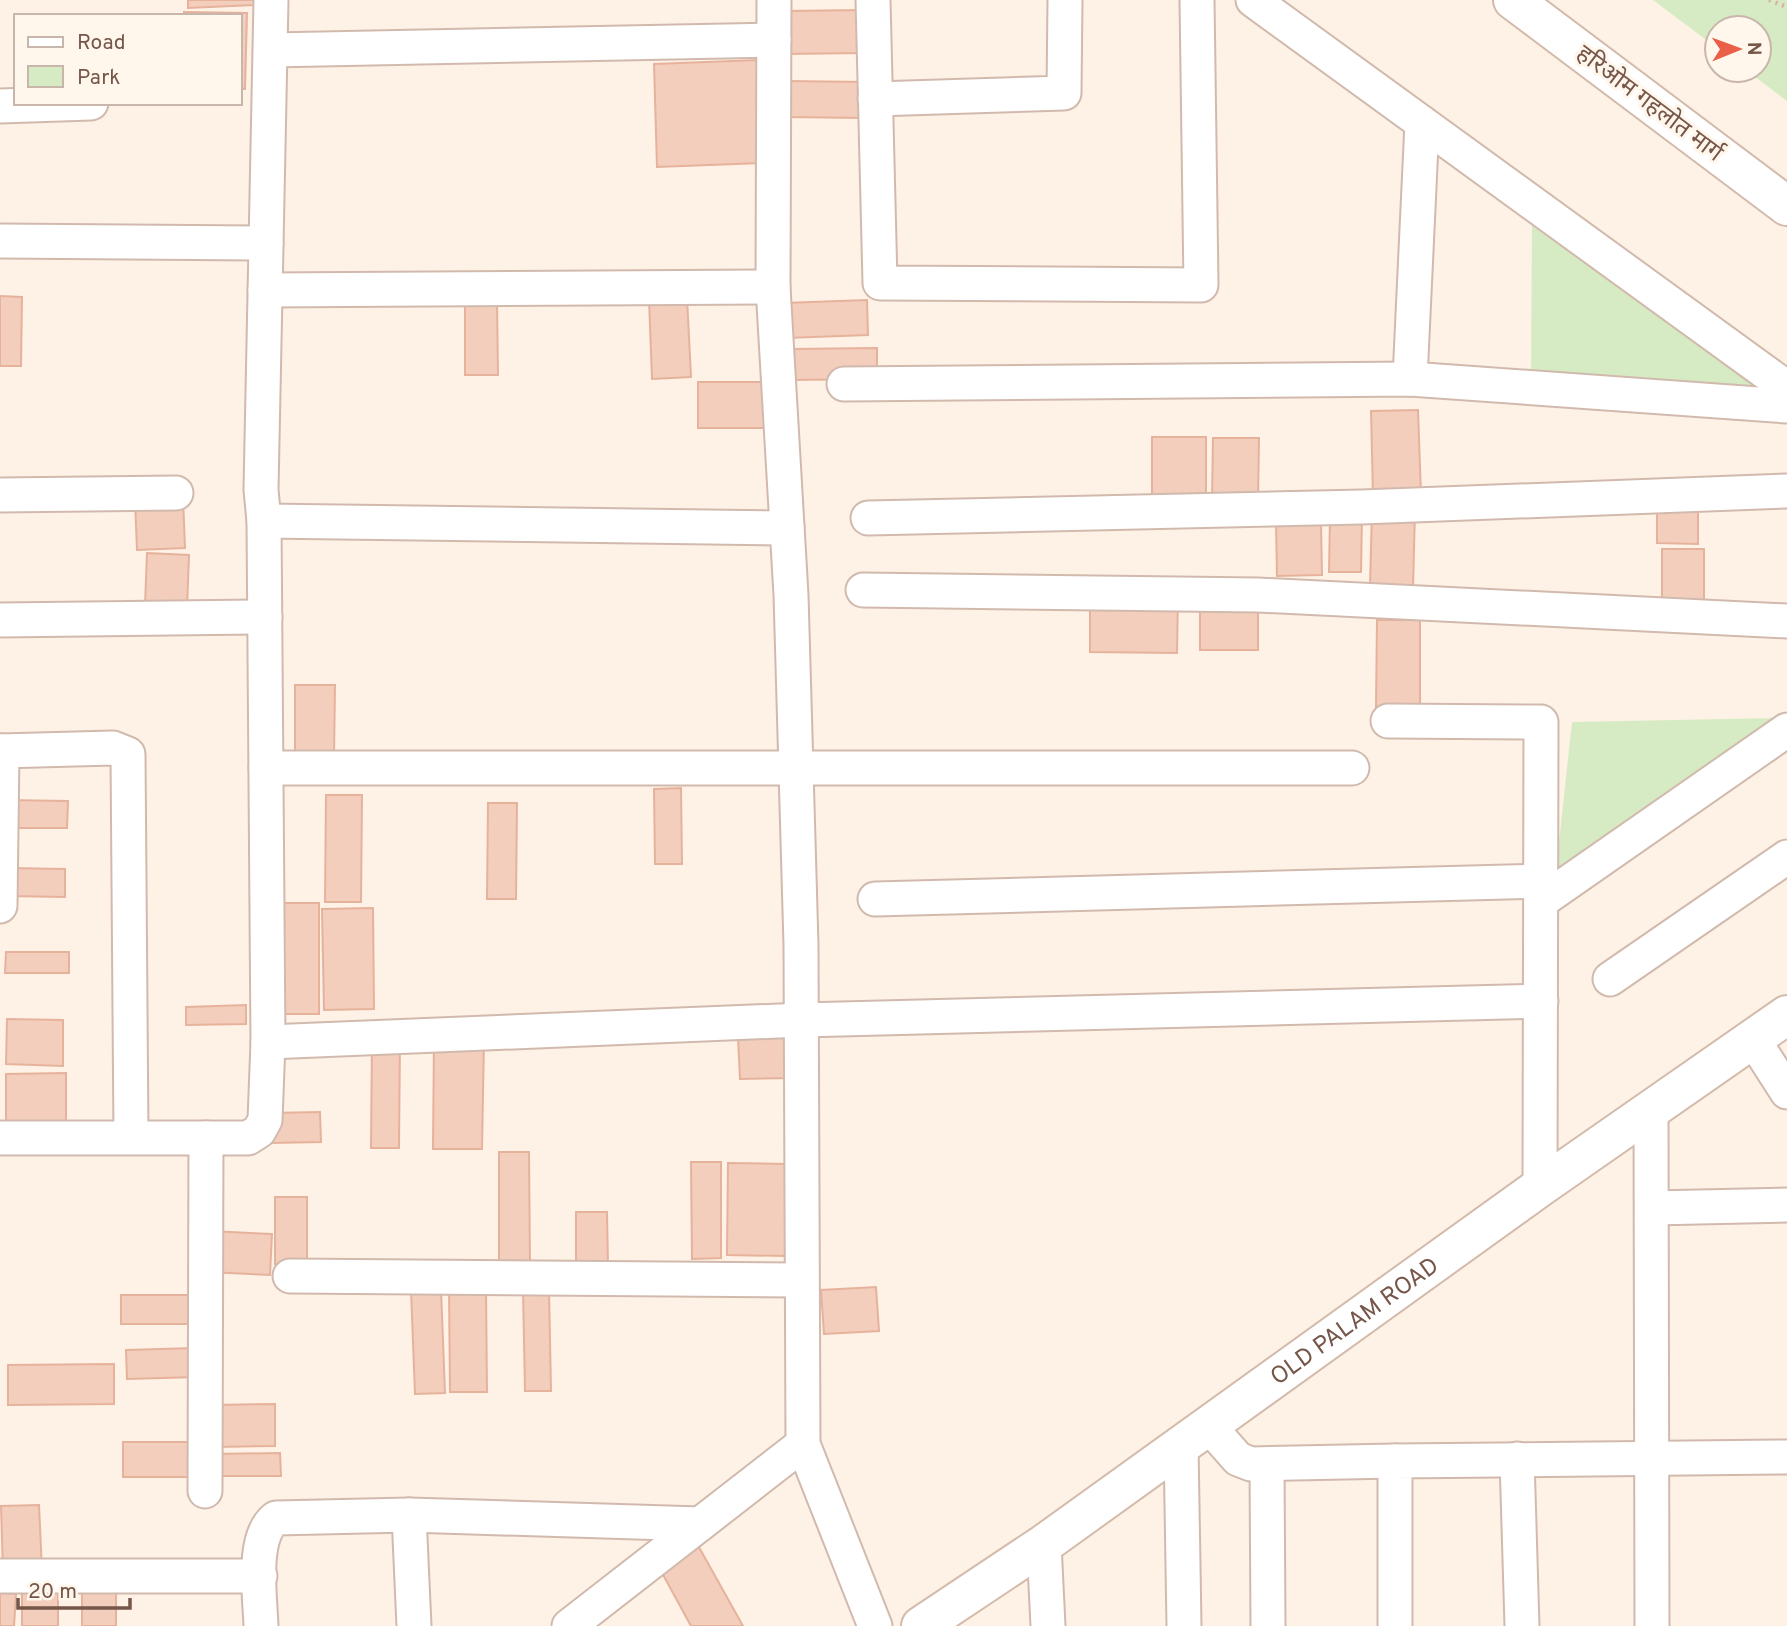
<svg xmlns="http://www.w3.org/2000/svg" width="1787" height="1626" font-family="Overpass,'Noto Sans Devanagari',sans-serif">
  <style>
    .green { fill: #d6ebc3 }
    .building { fill: #f3cebc; stroke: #e6b29c; stroke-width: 2 }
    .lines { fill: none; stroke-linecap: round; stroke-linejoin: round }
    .street-casing { stroke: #d1baad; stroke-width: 37 }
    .secondary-casing { stroke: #d4baab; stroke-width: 42 }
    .path { stroke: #d8b19f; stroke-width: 4.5; stroke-dasharray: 2 5; stroke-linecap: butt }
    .street { stroke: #fff; stroke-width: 33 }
    .secondary { stroke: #fff; stroke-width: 38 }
    .labels { text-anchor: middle; stroke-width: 6; stroke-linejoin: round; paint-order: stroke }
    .street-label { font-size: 24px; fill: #765649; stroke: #fff6ec }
  </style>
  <rect width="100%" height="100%" fill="#fdf2e5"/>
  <!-- green -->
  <g class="green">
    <polygon points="1653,0 1787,0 1787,101 1746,70 1759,70 1759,28 1717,28 1717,48"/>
    <polygon points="1532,219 1782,396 1531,378"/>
    <polygon points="1778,718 1555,879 1572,722"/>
  </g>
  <!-- building -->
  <g class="building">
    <polygon points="188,0 254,0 254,5 188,8"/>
    <polygon points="864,10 864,53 784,54 783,11"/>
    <polygon points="184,12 247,13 245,89 240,89 240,16 184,16"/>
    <polygon points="758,60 761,163 657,167 654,64"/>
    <polygon points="786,81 864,82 863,118 785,117"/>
    <polygon points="0,296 22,297 21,366 0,366"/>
    <polygon points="687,298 691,377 652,379 649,300"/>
    <polygon points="465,299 497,299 498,375 465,375"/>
    <polygon points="867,300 868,335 786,338 784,303"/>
    <polygon points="877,348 877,379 791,380 791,349"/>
    <polygon points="698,382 771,382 770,428 698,428"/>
    <polygon points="1418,410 1421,495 1373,496 1371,411"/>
    <rect x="1152" y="437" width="54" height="62"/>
    <polygon points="1213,438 1259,438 1258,500 1212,500"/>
    <polygon points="183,498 185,548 137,550 135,500"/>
    <polygon points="1657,507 1698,507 1698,544 1657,543"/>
    <polygon points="1372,509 1415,510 1413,589 1370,588"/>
    <polygon points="1330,516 1362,516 1361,572 1329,572"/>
    <polygon points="1321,522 1322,575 1277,576 1276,523"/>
    <rect x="1662" y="549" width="42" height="56"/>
    <polygon points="147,553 189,555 187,608 145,606"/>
    <polygon points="1090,594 1178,595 1177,653 1090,652"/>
    <rect x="1200" y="595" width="58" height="55"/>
    <polygon points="1377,620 1420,620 1420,708 1376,708"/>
    <polygon points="295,685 335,685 334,757 295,757"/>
    <polygon points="681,788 682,864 655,864 654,789"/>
    <polygon points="326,795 362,795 361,902 325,902"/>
    <polygon points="6,800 68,801 67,828 5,828"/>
    <polygon points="488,803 517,803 516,899 487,899"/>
    <polygon points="7,868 65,869 65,897 6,896"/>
    <polygon points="267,903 319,903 319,1014 268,1014"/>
    <polygon points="373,908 374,1009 324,1010 322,909"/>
    <polygon points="6,952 69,952 69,973 5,973"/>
    <polygon points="246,1005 246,1024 186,1025 186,1007"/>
    <polygon points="7,1019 63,1020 63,1066 6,1064"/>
    <polygon points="790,1035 792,1078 740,1079 738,1037"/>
    <polygon points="372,1038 400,1038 399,1148 371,1148"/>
    <polygon points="434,1038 484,1038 482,1149 433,1149"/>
    <polygon points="66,1073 66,1126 6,1126 6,1074"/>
    <polygon points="320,1112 321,1142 271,1143 270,1113"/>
    <polygon points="499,1152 529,1152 530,1265 499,1265"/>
    <polygon points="691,1162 721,1162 721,1258 692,1259"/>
    <polygon points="728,1163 786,1164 785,1256 727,1255"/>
    <rect x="275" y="1197" width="32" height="67"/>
    <polygon points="576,1212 607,1212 608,1266 576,1266"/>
    <polygon points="210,1231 272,1234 270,1275 208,1272"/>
    <polygon points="486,1287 487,1392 450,1392 449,1288"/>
    <polygon points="876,1287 879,1331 824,1334 821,1290"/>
    <polygon points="441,1289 445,1393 415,1394 411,1290"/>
    <polygon points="523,1289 549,1289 551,1391 525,1391"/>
    <rect x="121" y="1295" width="70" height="29"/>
    <polygon points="196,1348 198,1377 127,1379 126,1350"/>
    <polygon points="114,1364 114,1404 8,1405 8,1365"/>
    <polygon points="275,1404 275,1446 214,1447 213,1405"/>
    <rect x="123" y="1442" width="73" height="35"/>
    <polygon points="280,1453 281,1476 215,1476 215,1454"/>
    <polygon points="39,1505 42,1570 3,1571 1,1506"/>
    <polygon points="695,1540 743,1626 691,1626 656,1562"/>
    <rect x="82" y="1591" width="34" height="35"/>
    <polygon points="0,1593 16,1594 14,1626 0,1626"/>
    <rect x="22" y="1593" width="36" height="33"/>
  </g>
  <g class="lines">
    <defs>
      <g id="street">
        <polyline points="774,0 773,287 791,595 801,945 803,1444 875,1626"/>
        <polyline points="873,0 880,283 1201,285 1197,0"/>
        <polyline points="1253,0 1787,388"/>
        <polyline points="271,50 774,40"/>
        <polyline points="875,99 1064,93 1065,0"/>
        <polyline points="0,106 91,103"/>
        <polyline points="0,241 266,243"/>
        <polyline points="265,290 773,287"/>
        <polyline points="1410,379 1422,123"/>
        <polyline points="844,384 1410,379 1787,406"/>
        <polyline points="0,495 176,493"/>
        <polyline points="868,518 1362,507 1787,491"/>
        <polyline points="264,521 787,528"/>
        <polyline points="863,590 1258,595 1787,621"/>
        <polyline points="0,620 265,617"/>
        <polyline points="1388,721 1541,722 1540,1187"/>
        <polyline points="0,751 113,748 128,754 131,1137"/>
        <polyline points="266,768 1352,768"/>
        <polyline points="875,899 1542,881"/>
        <polyline points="1543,900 1787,730"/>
        <polyline points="0,906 2,751"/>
        <polyline points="1610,979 1787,857"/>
        <polyline points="1753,1039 1787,1092"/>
        <polyline points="268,1042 802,1020 1541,1001"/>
        <polyline points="1651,1109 1652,1626"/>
        <polyline points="0,1138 248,1138 259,1131 265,1120 268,1042 264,521 261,490 271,0"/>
        <polyline points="1652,1208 1787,1205"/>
        <polyline points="290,1276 801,1280"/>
        <polyline points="1208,1425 1238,1459 1251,1464 1395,1461"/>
        <polyline points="1181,1444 1184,1626"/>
        <polyline points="1517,1459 1522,1626"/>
        <polyline points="1267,1464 1268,1626"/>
        <polyline points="205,1491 206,1138"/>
        <polyline points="409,1515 414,1626"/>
        <polyline points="1044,1544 1048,1626"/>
        <polyline points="0,1576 260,1576"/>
        <path d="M261,1626C260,1596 251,1536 276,1518L409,1515L700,1524"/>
        <polyline points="569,1626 803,1444"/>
        <polyline points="1395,1626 1395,1461 1787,1457"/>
      </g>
      <g id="secondary">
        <polyline points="1513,0 1787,206"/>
        <path id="s1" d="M921,1626L1044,1544L1540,1187L1787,1015"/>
      </g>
    </defs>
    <!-- street casing -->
    <use href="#street" class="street-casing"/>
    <!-- secondary casing -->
    <use href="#secondary" class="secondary-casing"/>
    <!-- path -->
    <polyline class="path" points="1769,0 1787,7"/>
    <!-- street -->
    <use href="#street" class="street"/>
    <!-- secondary -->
    <use href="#secondary" class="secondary"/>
  </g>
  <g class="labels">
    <!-- street labels -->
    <g class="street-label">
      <text transform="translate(1650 103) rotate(37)" y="8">हरिओम गहलोत मार्ग</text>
      <text dy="8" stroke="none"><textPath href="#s1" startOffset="530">OLD PALAM ROAD</textPath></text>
    </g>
  </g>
  <!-- legend -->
  <rect x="14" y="14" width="228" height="91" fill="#fff6ec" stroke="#c8b6ab" stroke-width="2"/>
  <rect x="28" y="37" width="35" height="10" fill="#ffffff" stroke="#c8b6ab" stroke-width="2"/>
  <text x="77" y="49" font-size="21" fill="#765649">Road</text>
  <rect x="28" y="66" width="35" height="21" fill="#d6ebc3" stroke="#c8b6ab" stroke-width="2"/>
  <text x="77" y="84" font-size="21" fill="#765649">Park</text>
  <!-- north arrow -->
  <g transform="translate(1738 49) rotate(89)"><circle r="33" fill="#fff6ec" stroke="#c8b6ab" stroke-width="2"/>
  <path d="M0-5L12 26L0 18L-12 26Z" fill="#e95f48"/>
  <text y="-10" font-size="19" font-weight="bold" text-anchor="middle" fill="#765649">N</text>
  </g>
  <!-- scale -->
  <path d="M18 1598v10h112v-10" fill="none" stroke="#765649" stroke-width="3.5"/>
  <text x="28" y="1598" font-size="21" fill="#765649" stroke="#fff6ec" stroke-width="5" paint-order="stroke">20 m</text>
</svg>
